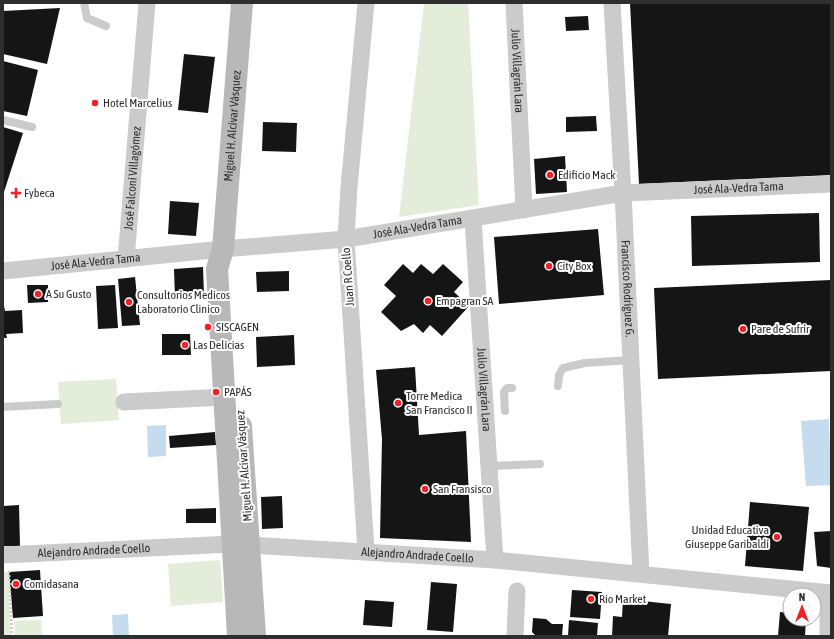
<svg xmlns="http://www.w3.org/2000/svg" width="834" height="639" font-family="'Asap Condensed',sans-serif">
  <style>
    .green { fill: #e3edda }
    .water { fill: #c5dcee }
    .building { fill: #151515 }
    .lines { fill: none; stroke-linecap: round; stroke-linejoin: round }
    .path { stroke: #cbcbcb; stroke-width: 2.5; stroke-dasharray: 2 2; stroke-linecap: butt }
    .lane { stroke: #cbcbcb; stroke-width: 8 }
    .street { stroke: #cbcbcb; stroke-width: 17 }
    .secondary { stroke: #b8b8b8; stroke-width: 22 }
    .poi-dot { fill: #f42124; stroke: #fff; stroke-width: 1.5 }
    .labels { text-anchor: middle; stroke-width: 4; stroke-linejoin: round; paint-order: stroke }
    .street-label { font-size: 12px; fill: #2e2e2e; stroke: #fff }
    .poi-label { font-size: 12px; fill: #2e2e2e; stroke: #fff; text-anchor: start }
  </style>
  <rect width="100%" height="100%" fill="#fff"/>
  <!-- green -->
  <g class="green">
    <polygon points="424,3 468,3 479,205 399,217"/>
    <polygon points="116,379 119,420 61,424 58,382"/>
    <polygon points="220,560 223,602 171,606 168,564"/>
    <polygon points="3,572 8,572 11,636 3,636"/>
    <polygon points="41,620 42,636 15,636 14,621"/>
  </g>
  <!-- water -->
  <g class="water">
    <polygon points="829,419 831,485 806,486 801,421"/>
    <polygon points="166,425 166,456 148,457 147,426"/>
    <polygon points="128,614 129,636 113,636 112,615"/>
  </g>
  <!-- building -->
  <g class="building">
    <polygon points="630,3 831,3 831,175 639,184"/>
    <polygon points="60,8 47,64 3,54 3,11"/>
    <polygon points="588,16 589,30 566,31 565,17"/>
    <polygon points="184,54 215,57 208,113 178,110"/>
    <polygon points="3,61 38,70 27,116 3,111"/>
    <polygon points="596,116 597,131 566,132 566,117"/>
    <polygon points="263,122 297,123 296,152 262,151"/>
    <polygon points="3,127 23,133 3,195"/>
    <polygon points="565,156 567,192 536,194 534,159"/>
    <polygon points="170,201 199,203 196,236 168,234"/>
    <polygon points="819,213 820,262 692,266 691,216"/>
    <polygon points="598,229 604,295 499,304 494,237"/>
    <polygon points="403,264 413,273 421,264 433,274 443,264 463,282 454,292 469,306 442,336 430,325 423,333 414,324 401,331 381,312 396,296 384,285"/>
    <polygon points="203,267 204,296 175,298 174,269"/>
    <polygon points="289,271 289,291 257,292 256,272"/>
    <polygon points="135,277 140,325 122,326 118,279"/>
    <polygon points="831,280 831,371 658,379 654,288"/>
    <polygon points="27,285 48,285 48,302 28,303"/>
    <polygon points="115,285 118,328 98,329 96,286"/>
    <polygon points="3,300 5,311 22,310 23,333 6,334 7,338 3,338"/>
    <polygon points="162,334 190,334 191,355 162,355"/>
    <polygon points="294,335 295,365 257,367 256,337"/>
    <polygon points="415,367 419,435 466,431 471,542 380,538 382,439 376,370"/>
    <polygon points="215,432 216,445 170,448 169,436"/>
    <polygon points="282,496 283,528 262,529 261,497"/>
    <polygon points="750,502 809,507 803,571 745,566"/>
    <polygon points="19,505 20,546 3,546 3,506"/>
    <polygon points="216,508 216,523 186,523 186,509"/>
    <polygon points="831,531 831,568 817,566 814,532"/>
    <polygon points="40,570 43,616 13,618 9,572"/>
    <polygon points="431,582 457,584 453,632 427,630"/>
    <polygon points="572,590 602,592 600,619 570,617"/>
    <polygon points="623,599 671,604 668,636 612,636 613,616 622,617"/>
    <polygon points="365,600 394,602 392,627 363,625"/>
    <polygon points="780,612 790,613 790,619 806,619 805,636 778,636"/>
    <polygon points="533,618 546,619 552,624 563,624 562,636 536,636 532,632"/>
    <polygon points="569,620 598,623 597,636 568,636"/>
  </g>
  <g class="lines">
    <!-- path -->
    <polyline class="path" points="9,571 12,636"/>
    <!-- lane -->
    <g class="lane">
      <polyline points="84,3 87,18 106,26"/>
      <polyline points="3,120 32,127"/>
      <polyline points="558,386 559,375 563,368 585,363 631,360"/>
      <polyline points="3,407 58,404"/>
      <polyline points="505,411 504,392 507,388 512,388"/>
      <polyline points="489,466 540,464"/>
    </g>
    <!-- street -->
    <g class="street">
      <path id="s1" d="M514,3L524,210"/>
      <path id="s2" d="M612,3L623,193L641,574"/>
      <path id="s3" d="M473,219L495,560"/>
      <path id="s4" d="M126,259L147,3"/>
      <path id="s5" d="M3,271L223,249L346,239L623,193L831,184"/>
      <polyline points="124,402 225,397"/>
      <polyline points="366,551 346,239 349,187 366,3"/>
      <path id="s6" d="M3,555L232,544L250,545L495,560L831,593"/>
      <polyline points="828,593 828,636"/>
      <polyline points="515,636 517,591"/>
    </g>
    <!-- secondary -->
    <g class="secondary">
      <polyline points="241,426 255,636"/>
      <path id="s7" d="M238,636L217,269L223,249L242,3"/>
    </g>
  </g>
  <!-- markers -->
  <g class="poi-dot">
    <circle cx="95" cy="103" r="4"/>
    <circle cx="550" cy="175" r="4"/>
    <path d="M14 187h4v4h4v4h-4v4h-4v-4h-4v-4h4z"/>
    <circle cx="549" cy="266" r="4"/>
    <circle cx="38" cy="294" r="4"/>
    <circle cx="428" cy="301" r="4"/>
    <circle cx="129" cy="302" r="4"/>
    <circle cx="208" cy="327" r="4"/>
    <circle cx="743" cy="329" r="4"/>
    <circle cx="185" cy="345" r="4"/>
    <circle cx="216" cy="392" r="4"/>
    <circle cx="398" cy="403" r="4"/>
    <circle cx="425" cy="489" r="4"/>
    <circle cx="777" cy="537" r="4"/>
    <circle cx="16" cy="584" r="4"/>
    <circle cx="591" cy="599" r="4"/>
  </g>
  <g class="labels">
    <!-- street labels -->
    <g class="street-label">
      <text dy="4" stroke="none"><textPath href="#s1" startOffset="68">Julio Villagrán Lara</textPath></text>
      <text dy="4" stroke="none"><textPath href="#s7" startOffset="512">Miguel H. Alcívar Vásquez</textPath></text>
      <text dy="4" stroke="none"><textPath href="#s4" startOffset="81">José Falconí Villagómez</textPath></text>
      <text dy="4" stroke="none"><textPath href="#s5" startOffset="741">José Ala-Vedra Tama</textPath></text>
      <text dy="4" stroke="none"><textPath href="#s5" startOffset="417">José Ala-Vedra Tama</textPath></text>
      <text dy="4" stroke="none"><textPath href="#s5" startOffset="93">José Ala-Vedra Tama</textPath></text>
      <text transform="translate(348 277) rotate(-94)" y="4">Juan R Coello</text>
      <text dy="4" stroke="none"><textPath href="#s2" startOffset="286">Francísco Rodríguez G.</textPath></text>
      <text dy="4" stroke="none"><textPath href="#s3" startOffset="171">Julio Villagrán Lara</textPath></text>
      <text transform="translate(244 466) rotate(-94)" y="4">Miguel H. Alcívar Vásquez</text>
      <text dy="4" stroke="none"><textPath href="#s6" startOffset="91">Alejandro Andrade Coello</textPath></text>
      <text dy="4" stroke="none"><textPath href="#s6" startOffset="415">Alejandro Andrade Coello</textPath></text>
    </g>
    <!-- poi labels -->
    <g class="poi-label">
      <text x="103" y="107">Hotel Marcelius</text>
      <text x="558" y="179">Edificio Mack</text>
      <text x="24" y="197">Fybeca</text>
      <text x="557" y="270">City Box</text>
      <text x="46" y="298">A Su Gusto</text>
      <text x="137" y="299">Consultorios Medicos<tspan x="137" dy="14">Laboratorio Clinico</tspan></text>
      <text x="436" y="305">Empagran SA</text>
      <text x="216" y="331">SISCAGEN</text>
      <text x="751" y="333">Pare de Sufrir</text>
      <text x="193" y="349">Las Delicias</text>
      <text x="224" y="396">PAPÁS</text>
      <text x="406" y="400">Torre Medica<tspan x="406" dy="14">San Francisco II</tspan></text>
      <text x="433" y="493">San Fransisco</text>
      <text x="769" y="534" text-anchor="end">Unidad Educativa<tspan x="769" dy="14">Giuseppe Garibaldi</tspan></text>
      <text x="24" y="588">Comidasana</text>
      <text x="599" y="603">Río Market</text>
    </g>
  </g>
  <!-- border -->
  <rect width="834" height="639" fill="none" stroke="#2e2e2e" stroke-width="8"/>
  <!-- north arrow -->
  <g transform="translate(802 607)"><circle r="19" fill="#ffffff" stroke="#ababab"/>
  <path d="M0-3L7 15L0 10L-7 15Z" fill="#f42124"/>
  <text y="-6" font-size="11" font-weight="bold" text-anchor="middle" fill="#2e2e2e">N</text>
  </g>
</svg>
